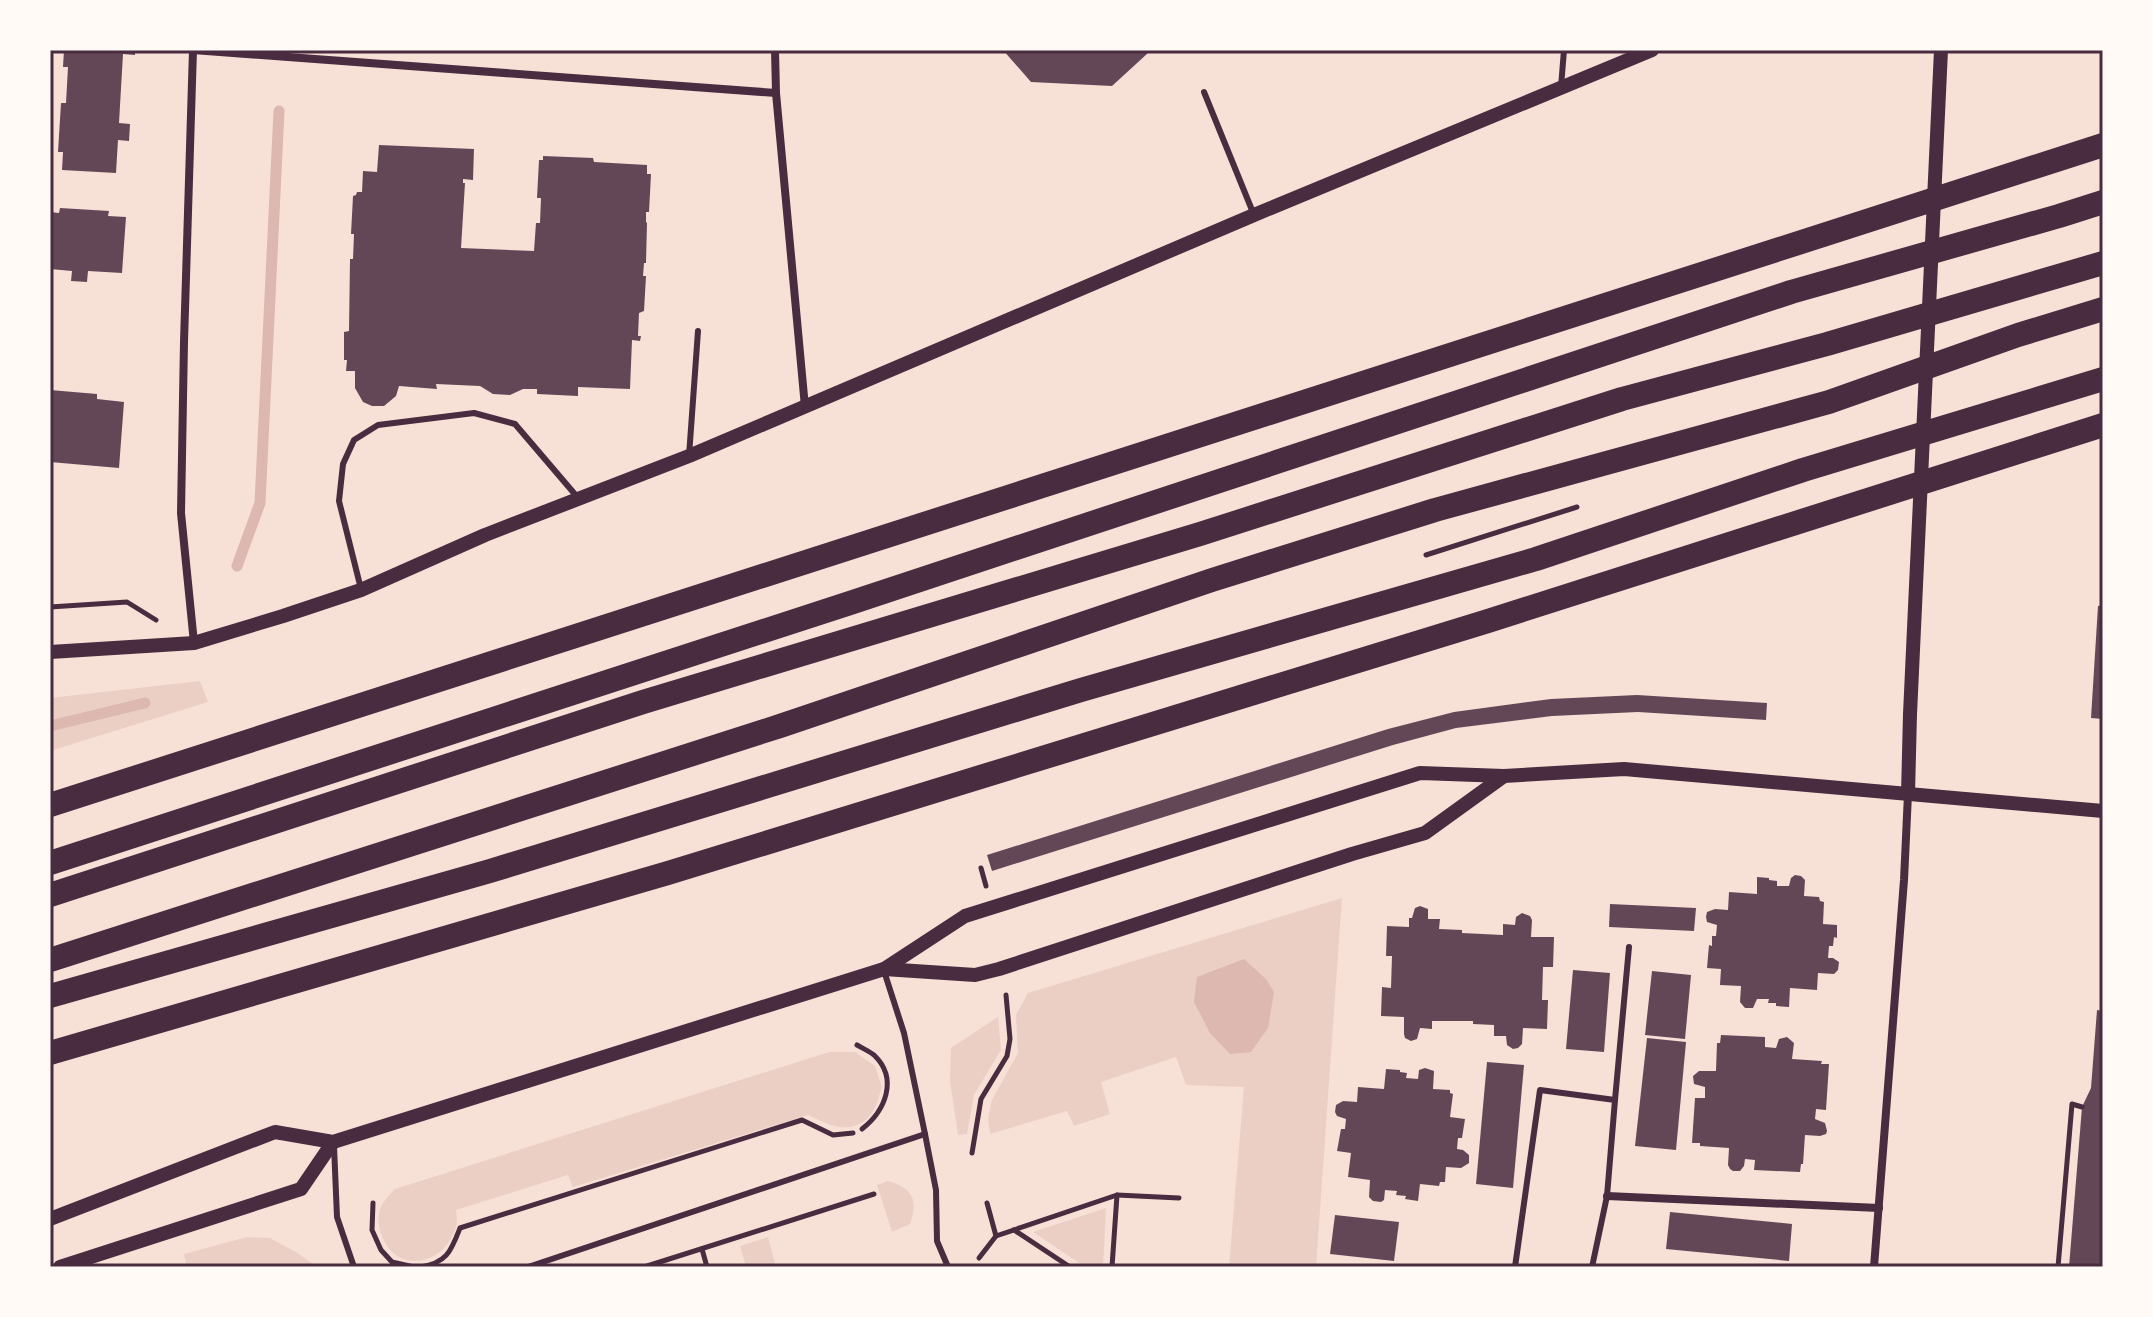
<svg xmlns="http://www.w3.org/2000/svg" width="2153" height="1317" font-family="'Public Sans',sans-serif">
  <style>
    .green { fill: #ebcfc5 }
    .water { fill: #dcb8b0 }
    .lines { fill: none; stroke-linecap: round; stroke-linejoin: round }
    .stream { stroke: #dcb8b0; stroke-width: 11 }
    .building { fill: #644757 }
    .path { stroke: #4a2c40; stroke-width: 5 }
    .service { stroke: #4a2c40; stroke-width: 6 }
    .minor { stroke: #4a2c40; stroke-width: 8 }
    .tertiary { stroke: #4a2c40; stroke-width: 14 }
    .motorway { stroke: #4a2c40; stroke-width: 24 }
    .neatline { fill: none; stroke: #4a2c40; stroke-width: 3 }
  </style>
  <rect width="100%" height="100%" fill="#f7e1d7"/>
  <!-- green -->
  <g class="green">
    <polygon points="200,681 208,702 50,751 50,698"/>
    <polygon points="1342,898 1316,1267 1229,1267 1244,1087 1186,1085 1176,1057 1101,1082 1110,1114 1074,1126 1067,1111 990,1134 988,1118 992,1100 1018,1053 1016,1015 1028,993"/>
    <polygon points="998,1017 1001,1050 974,1095 967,1134 958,1135 950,1081 951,1048"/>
    <path d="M829,1052H855L875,1066L882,1087C879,1096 875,1111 869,1117C849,1136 829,1125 808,1115L573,1187L568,1175L456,1210C458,1226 457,1226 450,1240C441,1256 420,1266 401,1258C383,1250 372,1220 383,1203C386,1198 391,1194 395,1189Z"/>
    <path d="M888,1181C912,1188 919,1200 910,1224L892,1232L877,1185Z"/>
    <polygon points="1106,1208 1103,1267 1085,1267 1033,1232"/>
    <polygon points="247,1237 270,1238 299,1254 317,1267 187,1267 184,1254"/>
    <polygon points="768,1237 776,1267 746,1267 740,1246"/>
  </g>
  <!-- water -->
  <polygon class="water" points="1244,959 1266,979 1274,992 1268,1028 1251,1052 1230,1054 1210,1033 1194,1002 1197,977"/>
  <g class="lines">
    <!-- stream -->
    <g class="stream">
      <polyline points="237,566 260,503 279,111"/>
      <polyline points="50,726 145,703"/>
    </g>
  </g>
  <!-- building -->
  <g class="building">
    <polygon points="64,50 135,50 135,55 123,54 119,123 130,124 129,141 118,140 116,173 62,170 63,152 58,152 61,103 66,103 68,67 63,67"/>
    <polygon points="1003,50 1148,50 1148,53 1112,86 1031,82"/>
    <polygon points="379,145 474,149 473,180 463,179 463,183 465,183 461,248 534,251 536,223 540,223 541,198 537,198 539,160 543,160 543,156 593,158 594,162 647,165 647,174 651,174 649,212 646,212 646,222 647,223 646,263 644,263 643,276 646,276 644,311 639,313 638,336 641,336 640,341 632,340 630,389 578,387 578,396 537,394 537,389 523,389 510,395 493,394 480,386 436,384 437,389 399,386 396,396 384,406 372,406 363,402 355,388 355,371 346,371 347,360 344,360 344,332 349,331 350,259 353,259 354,234 351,234 353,196 356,195 357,192 362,192 363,171 377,172"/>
    <polygon points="60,208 109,211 108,216 126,217 122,273 88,271 87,282 71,281 72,271 50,269 50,212 59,213"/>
    <polygon points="50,390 97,394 97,399 124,402 119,468 50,462"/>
    <polygon points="2103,605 2103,719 2091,718 2098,606"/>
    <polygon points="1637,695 1767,703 1766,720 1638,712 1552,716 1456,728 1393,745 992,871 987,855 1388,729 1454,712 1551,699"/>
    <polygon points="1795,875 1801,876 1805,880 1804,896 1819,897 1820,901 1824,902 1823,924 1837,925 1837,938 1834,937 1833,946 1829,946 1828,958 1833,958 1839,962 1838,970 1834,974 1818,973 1817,990 1790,988 1789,1007 1776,1006 1776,1003 1768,1003 1769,999 1757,999 1753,1008 1745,1008 1740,1002 1741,986 1720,985 1721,969 1707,968 1709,945 1712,946 1712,936 1716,936 1717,925 1707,922 1706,917 1707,912 1715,909 1728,910 1729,892 1757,894 1757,877 1769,878 1769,880 1777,881 1777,886 1789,886 1791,878"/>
    <polygon points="1610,904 1696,908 1694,931 1609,927"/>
    <polygon points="1420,906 1428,909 1428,919 1440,919 1439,929 1462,930 1462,933 1503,935 1503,924 1515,925 1516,917 1522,913 1530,916 1532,920 1531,937 1554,937 1553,967 1543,967 1542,1000 1548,1000 1547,1029 1523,1028 1522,1044 1518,1048 1513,1049 1507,1045 1506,1036 1494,1036 1494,1025 1473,1024 1473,1021 1432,1021 1432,1029 1420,1028 1417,1039 1411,1041 1405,1038 1404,1034 1404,1017 1381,1016 1382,987 1391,988 1392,956 1386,956 1387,926 1409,927 1409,918 1412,918 1415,908"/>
    <polygon points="1573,970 1610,973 1604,1052 1566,1049"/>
    <polygon points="1652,971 1691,975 1685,1039 1645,1035"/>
    <polygon points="2097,1010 2103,1011 2103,1267 2069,1267 2082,1107 2091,1088"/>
    <polygon points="1721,1035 1765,1037 1765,1047 1776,1048 1779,1039 1787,1037 1794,1043 1792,1059 1822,1061 1821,1064 1829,1064 1826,1110 1816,1109 1815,1119 1825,1123 1827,1131 1826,1134 1820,1136 1805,1135 1803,1164 1801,1164 1800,1172 1754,1170 1755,1160 1745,1159 1744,1166 1740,1171 1733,1171 1730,1169 1728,1165 1729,1148 1700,1146 1700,1143 1692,1143 1695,1098 1705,1098 1705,1087 1694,1084 1693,1076 1699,1071 1716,1071 1717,1043 1720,1043"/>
    <polygon points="1647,1038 1686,1042 1676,1150 1635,1146"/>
    <polygon points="1487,1062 1524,1065 1513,1188 1476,1184"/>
    <polygon points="1425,1068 1434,1071 1433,1089 1450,1090 1450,1093 1453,1094 1450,1117 1465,1119 1462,1138 1458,1138 1457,1149 1463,1150 1469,1155 1469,1163 1461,1168 1446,1167 1445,1182 1440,1182 1439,1186 1420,1184 1418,1201 1405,1199 1406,1196 1396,1195 1397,1191 1385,1190 1384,1200 1381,1202 1373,1201 1369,1197 1370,1180 1348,1177 1351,1153 1337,1151 1341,1129 1345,1129 1346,1119 1337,1116 1335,1112 1336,1105 1343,1101 1357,1102 1358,1087 1384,1089 1386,1069 1400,1070 1400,1072 1407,1073 1406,1078 1418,1079 1419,1070"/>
    <polygon points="1670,1212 1792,1224 1789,1261 1666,1249"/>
    <polygon points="1335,1215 1399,1222 1394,1261 1330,1254"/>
  </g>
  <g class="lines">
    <!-- path -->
    <g class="path">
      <polyline points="1426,555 1577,507"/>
      <polyline points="50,607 127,602 156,620"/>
      <polyline points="981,868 986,886"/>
      <path d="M857,1045C862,1048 869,1051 874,1055C899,1079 885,1111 862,1129"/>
      <polyline points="972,1153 981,1099 1007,1056 1010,1039 1006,995"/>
      <polyline points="1117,1195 1179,1198"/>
      <polyline points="373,1203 372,1230 381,1250 392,1262 414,1267"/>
      <polyline points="987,1203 996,1236 1117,1195 1112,1267"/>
      <polyline points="1014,1230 1070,1267"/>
      <polyline points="702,1249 707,1267"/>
      <polyline points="979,1258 996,1236"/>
      <path d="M420,1267C447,1263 451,1251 460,1228L802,1120L833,1135L853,1133"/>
      <polyline points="644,1267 874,1194"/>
      <polyline points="2058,1267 2072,1104 2082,1107"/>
    </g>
    <!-- service -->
    <g class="service">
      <polyline points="1561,87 1564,50"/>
      <polyline points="1204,92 1254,215"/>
      <polyline points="689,456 698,331"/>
      <polyline points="361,589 339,501 343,464 354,440 378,425 474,413 515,424 579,499"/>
      <polyline points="884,971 904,1033 925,1134 936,1190 937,1241 948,1267"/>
      <polyline points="1615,1100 1629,947"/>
      <polyline points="334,1146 337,1217 354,1267"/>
      <polyline points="528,1267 925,1134"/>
      <polyline points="1515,1267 1540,1090 1615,1100 1607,1196 1592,1267"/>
    </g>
    <!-- minor -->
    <g class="minor">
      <polyline points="193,50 184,342 181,513 194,643"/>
      <polyline points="193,50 776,93"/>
      <polyline points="775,50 776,93 805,407"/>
      <polyline points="1607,1196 1879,1208"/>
      <polyline points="1874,1267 1904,880 1908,794"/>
    </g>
    <!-- tertiary -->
    <g class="tertiary">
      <polyline points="50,652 194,643 283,616 361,590 485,535 689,456 1254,215 1652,50"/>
      <polyline points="1908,794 1910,714 1941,50"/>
      <polyline points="884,969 975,975 999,969 1352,854 1425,833 1504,776"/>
      <polyline points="50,1219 275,1132 333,1142 884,969 965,916 1420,773 1504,776 1624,769 2103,811"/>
      <polyline points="60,1267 301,1189 333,1142"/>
    </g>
    <!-- motorway -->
    <g class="motorway">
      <polyline points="50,805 2103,145"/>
      <polyline points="50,863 850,603 1791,292 2059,216 2103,202"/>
      <polyline points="50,895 643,702 1200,534 1622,399 1827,344 2103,263"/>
      <polyline points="50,960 780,726 1212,580 1435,510 1829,402 2018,335 2103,309"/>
      <polyline points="50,996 490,871 1081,690 1536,559 1803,470 2103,379"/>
      <polyline points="50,1053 668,873 1488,621 2103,425"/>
    </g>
  </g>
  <!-- border -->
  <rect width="2153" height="1317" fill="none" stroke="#fffaf5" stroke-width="104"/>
  <rect x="52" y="52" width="2049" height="1213" class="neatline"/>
</svg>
